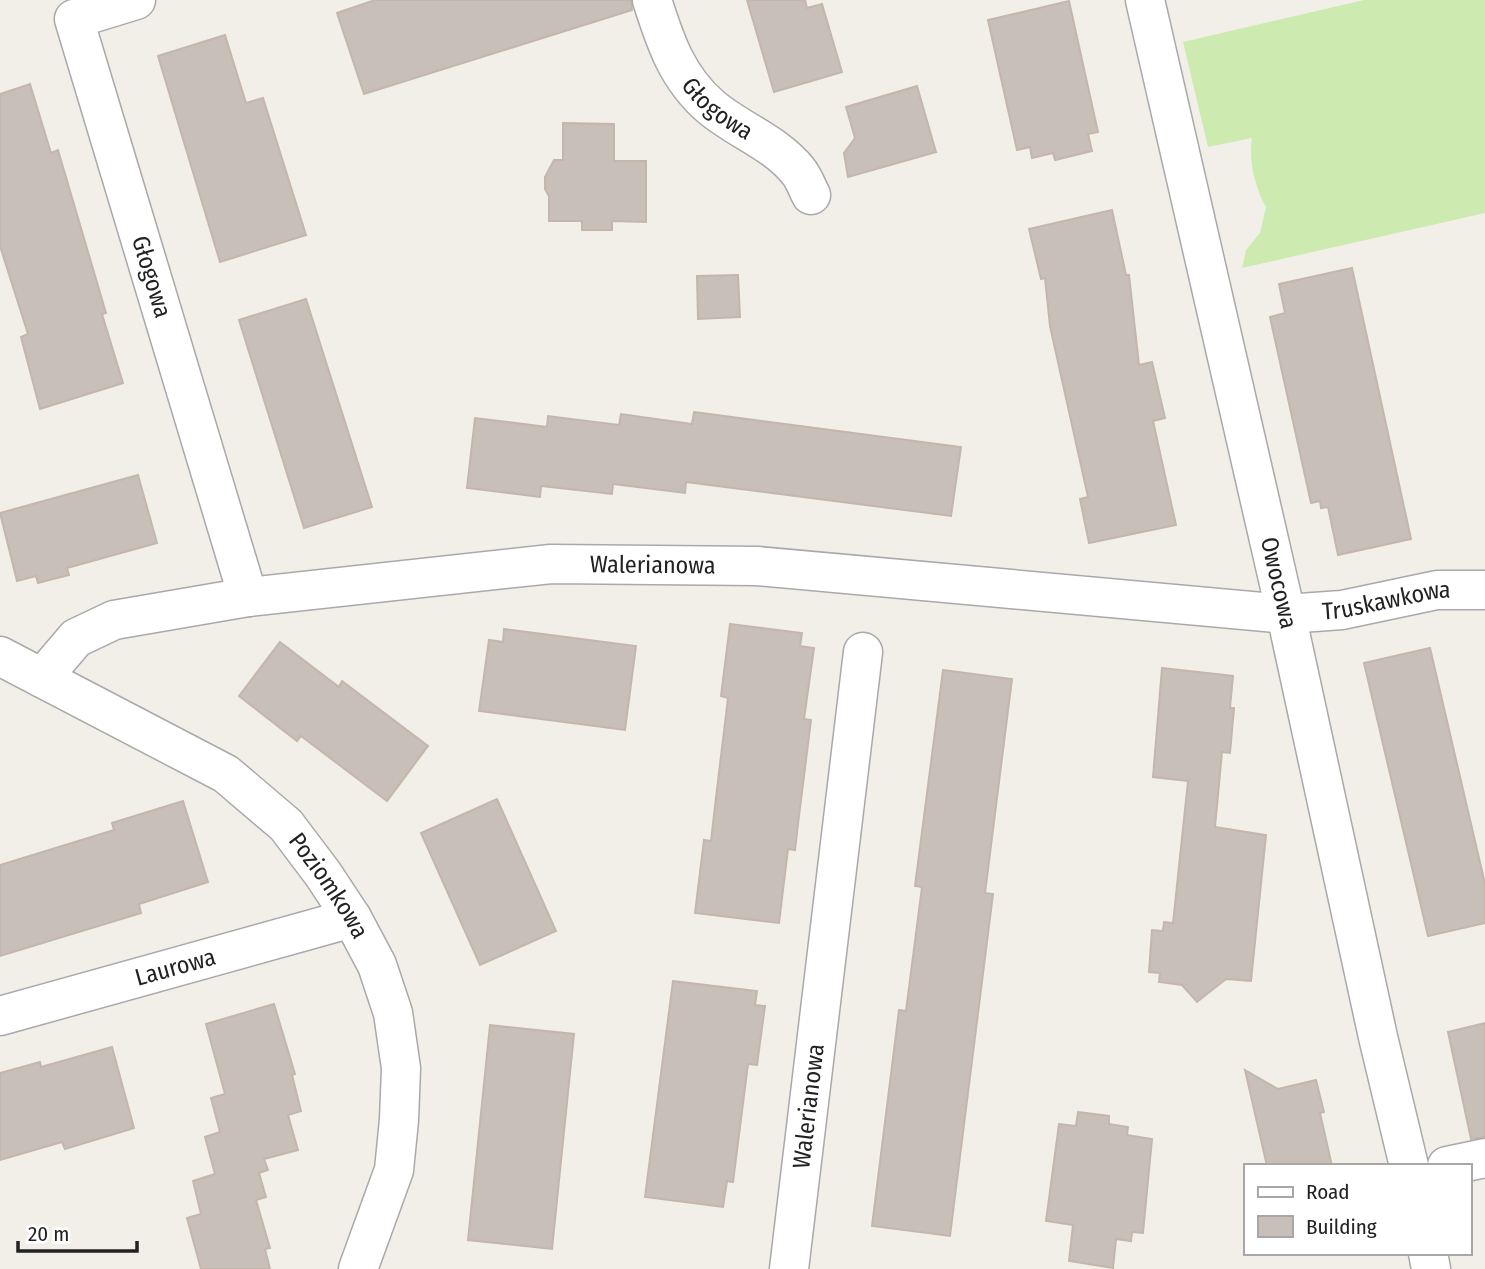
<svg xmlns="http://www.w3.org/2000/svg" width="1485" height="1269" font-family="'Fira Sans Condensed',sans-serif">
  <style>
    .grass { fill: #cdebb0 }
    .building { fill: #c7bfb8; stroke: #c4b6ab; stroke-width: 2 }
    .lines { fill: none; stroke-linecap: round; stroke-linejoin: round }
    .minor-casing { stroke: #a9a9a9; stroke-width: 41 }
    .minor { stroke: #fff; stroke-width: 38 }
    .labels { text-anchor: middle; stroke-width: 5; stroke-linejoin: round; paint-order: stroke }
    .street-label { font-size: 24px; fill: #222; stroke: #fff }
  </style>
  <rect width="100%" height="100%" fill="#f2efe9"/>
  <!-- grass -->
  <path class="grass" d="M1364,0H1485V213L1242,268L1246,250L1260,233L1266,207C1255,188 1248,160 1252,138L1208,147L1183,42Z"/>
  <!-- building -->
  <g class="building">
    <polygon points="375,0 631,0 632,10 364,94 337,13"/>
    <polygon points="747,0 805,0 807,8 822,4 842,72 774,92"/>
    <polygon points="1069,1 1098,132 1088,134 1092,151 1055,160 1053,153 1032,158 1030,147 1017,150 988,20"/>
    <polygon points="225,35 246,103 263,98 306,235 220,262 158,56"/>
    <polygon points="30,84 51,153 58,150 106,313 102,314 123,383 40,409 21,337 28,334 0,246 0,94"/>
    <polygon points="917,86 936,152 848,177 844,153 855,138 846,107"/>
    <polygon points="563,123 614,124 614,161 646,161 646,222 612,221 612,230 582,230 582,221 549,221 549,196 545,189 545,177 554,160 563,160"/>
    <polygon points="1112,210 1126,275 1129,275 1139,365 1152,362 1165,418 1153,421 1176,525 1089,543 1080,499 1088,497 1050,326 1045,278 1041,279 1029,229"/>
    <polygon points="1352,268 1411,539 1338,555 1328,507 1321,508 1320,501 1311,503 1270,317 1285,313 1279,284"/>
    <polygon points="738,275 740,317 698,319 697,276"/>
    <polygon points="306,299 372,507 304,528 239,320"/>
    <polygon points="694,412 961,447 951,516 686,482 685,493 613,484 612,494 541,486 540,497 467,488 475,418 547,427 548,416 619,425 621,414 692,424"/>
    <polygon points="138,475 157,543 67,568 69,575 53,579 38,583 36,576 17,581 0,513"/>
    <polygon points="730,624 802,633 800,646 814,648 804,719 811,720 798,824 795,850 788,849 779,923 695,913 704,840 711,841 715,806 728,698 721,696"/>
    <polygon points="504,629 636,646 625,730 479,711 489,640 503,642"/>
    <polygon points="280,642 339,687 342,681 428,746 387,801 301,736 297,741 239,696"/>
    <polygon points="1430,648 1485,884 1485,923 1428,936 1364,663"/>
    <polygon points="1162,668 1233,676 1230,708 1234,708 1230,753 1222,752 1215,827 1266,835 1251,981 1226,979 1197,1002 1182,985 1159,982 1160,973 1149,972 1152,930 1163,931 1164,922 1173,923 1188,781 1153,777"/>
    <polygon points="943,670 1012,679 985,893 993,894 950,1236 872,1226 899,1010 906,1011 922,887 915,886"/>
    <polygon points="497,799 556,931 480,965 421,833"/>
    <polygon points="183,801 208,882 139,904 141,913 0,956 0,865 114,830 112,823"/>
    <polygon points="673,981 757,991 755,1005 765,1006 757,1065 748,1064 733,1182 727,1181 723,1207 645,1197"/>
    <polygon points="274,1004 295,1074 292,1075 301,1111 288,1115 298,1150 264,1159 268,1170 259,1173 266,1197 256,1200 270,1248 265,1249 270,1269 201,1269 187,1218 201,1214 193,1181 215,1174 205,1137 220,1132 211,1098 225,1094 206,1024"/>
    <polygon points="1485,1023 1485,1137 1471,1139 1448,1032"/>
    <polygon points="490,1025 574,1034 552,1249 468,1240"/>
    <polygon points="112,1047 134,1128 65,1149 62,1142 0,1160 0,1073 40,1062 41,1067"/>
    <polygon points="1245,1070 1278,1089 1316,1080 1324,1112 1320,1113 1332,1166 1267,1166"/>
    <polygon points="1078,1112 1109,1116 1109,1124 1128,1127 1127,1135 1152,1139 1143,1233 1132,1232 1131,1241 1116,1239 1113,1268 1069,1261 1073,1225 1046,1221 1059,1124 1076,1126"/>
  </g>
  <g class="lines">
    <defs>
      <g id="minor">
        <path id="s1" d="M136,0L74,19L248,597"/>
        <path id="s2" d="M652,0C665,41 677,78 711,107C738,130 776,143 798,171C804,178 807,188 811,195"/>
        <path id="s3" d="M1145,0L1286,614L1378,1037L1409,1166"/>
        <path id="s4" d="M0,656L226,774L286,825L323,874L352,918L377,965L393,1013L401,1068L399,1120L394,1170L358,1269"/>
        <path id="s5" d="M42,678L76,638L114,620L248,597L551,564L757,566L1286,614L1342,610L1437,590H1485"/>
        <path id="s6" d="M0,1016L352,918"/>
        <polyline points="1447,1166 1485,1158"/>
        <polyline points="1428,1253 1431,1269"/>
        <path id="s7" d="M789,1269L863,652"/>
      </g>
    </defs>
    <!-- minor casing -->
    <use href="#minor" class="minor-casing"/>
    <!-- minor -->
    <use href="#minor" class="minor"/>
  </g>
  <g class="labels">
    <!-- street labels -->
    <g class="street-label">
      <text dy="8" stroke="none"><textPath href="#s2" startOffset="130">Głogowa</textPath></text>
      <text dy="8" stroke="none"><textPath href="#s1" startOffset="334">Głogowa</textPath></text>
      <text dy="8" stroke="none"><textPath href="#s5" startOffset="637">Walerianowa</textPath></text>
      <text dy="8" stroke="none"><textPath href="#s3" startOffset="598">Owocowa</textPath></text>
      <text dy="8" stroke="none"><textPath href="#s5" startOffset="1374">Truskawkowa</textPath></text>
      <text dy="8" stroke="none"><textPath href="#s4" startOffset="408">Poziomkowa</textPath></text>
      <text dy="8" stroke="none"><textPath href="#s6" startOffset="182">Laurowa</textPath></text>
      <text dy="8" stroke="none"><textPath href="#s7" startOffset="164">Walerianowa</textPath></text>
    </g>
  </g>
  <!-- legend -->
  <rect x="1244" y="1164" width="228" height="91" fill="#ffffff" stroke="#a7a7a7" stroke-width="2"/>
  <rect x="1258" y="1187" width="35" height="10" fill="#ffffff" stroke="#a7a7a7" stroke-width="2"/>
  <text x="1306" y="1199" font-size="21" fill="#222222">Road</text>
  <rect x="1258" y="1216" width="35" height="21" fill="#c7bfb8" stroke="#a7a7a7" stroke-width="2"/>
  <text x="1306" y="1234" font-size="21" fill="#222222">Building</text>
  <!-- scale -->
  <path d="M18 1241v10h119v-10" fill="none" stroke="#222222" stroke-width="3.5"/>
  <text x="28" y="1241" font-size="21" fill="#222222" stroke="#ffffff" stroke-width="5" paint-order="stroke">20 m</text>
</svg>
